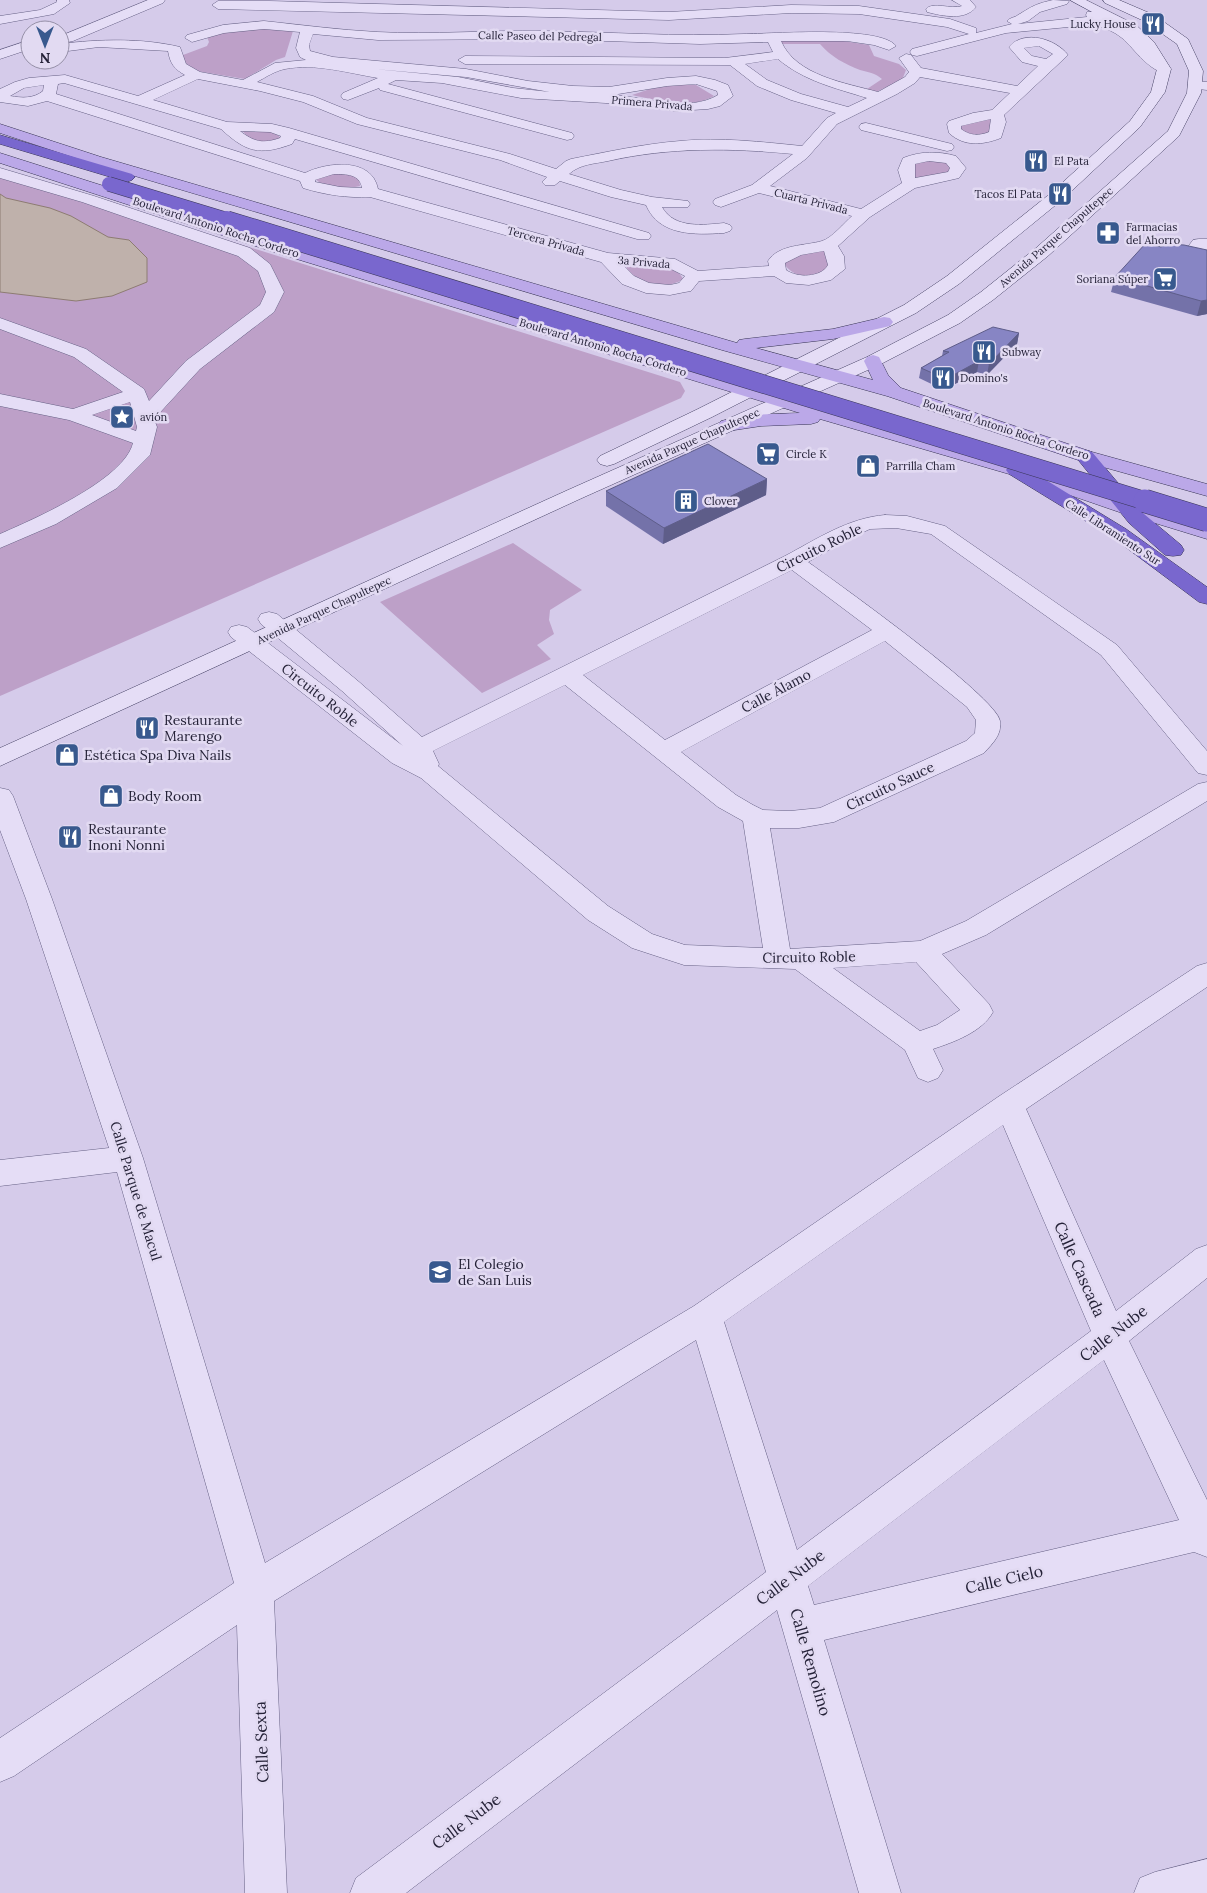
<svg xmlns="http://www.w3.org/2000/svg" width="1207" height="1893" font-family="Lora,serif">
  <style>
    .green { fill: #bda0c8 }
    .water { fill: #bfb1ab; stroke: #8d7c72 }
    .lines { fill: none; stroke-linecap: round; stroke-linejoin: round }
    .street-casing { stroke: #666185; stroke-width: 1 }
    .secondary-casing { stroke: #484467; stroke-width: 1 }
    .primary-casing { stroke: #373454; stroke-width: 1 }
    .highway-casing { stroke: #373454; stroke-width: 1 }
    .street { fill: #e5ddf6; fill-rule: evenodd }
    .secondary { fill: #e5ddf6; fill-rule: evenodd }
    .primary { fill: #bba8e8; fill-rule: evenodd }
    .highway { fill: #7967ce; fill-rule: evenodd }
    .highway-bridge-far2-casing { stroke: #373454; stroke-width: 15; stroke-linecap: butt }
    .highway-bridge-far1-casing { stroke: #373454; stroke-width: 19; stroke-linecap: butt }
    .highway-bridge-casing { stroke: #373454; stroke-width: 24; stroke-linecap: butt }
    .highway-bridge-far2 { stroke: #7967ce; stroke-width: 14 }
    .highway-bridge-far1 { stroke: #7967ce; stroke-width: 18 }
    .highway-bridge { stroke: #7967ce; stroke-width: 23 }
    .wall { fill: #7472a9 }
    .shaded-wall { fill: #5e5d89 }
    .building { fill: #8785c4; stroke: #5e5d89 }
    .labels { text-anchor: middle; stroke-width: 5; stroke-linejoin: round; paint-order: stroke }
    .far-poi-label { font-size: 11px; fill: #252238; stroke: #e2daf2; text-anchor: start }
    .far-street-label { font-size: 11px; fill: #252238; stroke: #e2daf2 }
    .street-label { font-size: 14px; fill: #252238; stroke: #e2daf2 }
    .poi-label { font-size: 14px; fill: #252238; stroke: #e2daf2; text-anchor: start }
    .near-street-label { font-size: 16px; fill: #252238; stroke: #e2daf2 }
  </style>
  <rect width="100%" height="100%" fill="#d5cbea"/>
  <!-- green -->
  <g class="green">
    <path d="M252,27L293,31L285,57L276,60L245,79L197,71C190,67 184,64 183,55L207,46L209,42L207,37L211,34Z"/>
    <path d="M830,39L869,45L874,56L899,64L906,70L902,80L874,93L864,91L882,79C875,73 868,72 860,70C845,64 831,57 820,44H778V40Z"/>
    <path d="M676,85H696L714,96C688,110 660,101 632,95L656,87Z"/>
    <path d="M989,117L994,129C984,141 972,135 959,130L958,125Z"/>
    <polygon points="241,129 272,130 282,139 273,144 251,141"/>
    <polygon points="949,160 953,174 911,183 909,161"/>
    <polygon points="0,169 680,382 685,391 681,398 0,696"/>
    <path d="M318,173H354L359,179L360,186C348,189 323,190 315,178Z"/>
    <path d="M828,247L833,268C814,275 796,283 782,261L787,255Z"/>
    <path d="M626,265C642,265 675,261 683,279C666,291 644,283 628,272Z"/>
    <polygon points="513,543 582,590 550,610 549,620 554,634 537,645 551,659 482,693 380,602"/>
  </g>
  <!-- water -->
  <polygon class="water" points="0,194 6,198 50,208 71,216 108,237 129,240 147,258 147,282 112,296 76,301 0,292"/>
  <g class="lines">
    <defs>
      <g id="street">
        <polygon points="57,0 69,0 70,3 54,14 0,24 0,16 40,10 57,2"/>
        <polygon points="148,0 165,0 163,3 73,41 68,42 61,38 63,35"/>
        <path d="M952,0H970L976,7C965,21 943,16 927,12L926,9C933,1 951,10 962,6Z"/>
        <path d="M1053,0L1069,1L1067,4L1040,12L1028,21L1018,24L1087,17L1086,15L1087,12H1097L1131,32L1171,69L1169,72C1152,76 1134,48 1122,38C1112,30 1101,26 1089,25L1006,33L917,56L912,55L910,52L912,49L969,34L947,27L859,14L791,13L669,20L218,9L212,5L218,1H269L669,12L791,5L859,6L950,19L976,28V33L1012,24L1007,21C1011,17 1014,18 1018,15C1033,6 1035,4 1053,0Z"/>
        <path d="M264,21C302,25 339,30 377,32C432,35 488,30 543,31C610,32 677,37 744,34C771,34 880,25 896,46L889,50L874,45L847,41H781C796,76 846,83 878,92L905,77L909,72L899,58L906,54L911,55L921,68L1017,86L1038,66L1022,62L1009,47C1024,29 1056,39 1068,55L1004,115L1006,122L1001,138C983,145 964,147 949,133L947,124L949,121L973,113L992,110L1010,93L920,77L915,83L897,94L837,124L807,158L770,186L861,209L902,183L898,170L903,158C921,151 938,151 956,156L966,168L959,178L915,188L870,217L838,246L844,256L845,269L831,280L809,285L786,283L774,276L699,281L691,291L685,292L670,295L646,293L622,284L601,262L370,197C347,198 326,195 303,188L300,181L47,101L28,106L0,102V89L15,82L29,78L65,75L138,96L185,75C174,69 170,63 168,51L99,47L60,52V44C100,39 142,38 180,47L186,64L200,72L243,80L275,63L306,60L300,57L296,48L300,32L264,29L224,33L192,42L185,38L187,35L223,25ZM313,34L378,40L543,39L700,44L768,42L773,52L725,58L465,56L458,60L465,64L730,65L757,86L791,100L836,113L827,118L802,146C762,142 720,137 680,141C643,144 607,152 571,159L566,161L556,169L510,154L367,118L313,96L257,82C266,77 275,71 285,69C315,63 348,73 378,78L343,93L341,96L343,99L348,100L379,88L380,90L567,140L572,139L574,136L572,133L388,84L396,80L442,83L521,98L623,104L676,111L708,109L720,106L733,96L728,85L715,80L696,76L667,78L609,87L573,86L528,81L466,69L333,57L310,51L309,45ZM1039,46L1053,54L1046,59L1032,56L1024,48ZM778,59C804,81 835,88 867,98L848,107L801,94L767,80L745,64ZM374,69L466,77L550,92L513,88L458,77ZM198,79L260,91L303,102L357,124L500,160L547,177L542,182L545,185H555L560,181L611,197L646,205C659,236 695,235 724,233L730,231L732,228L730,225L724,223C704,225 674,229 662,207H688L690,204L688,201L652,197L621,190L569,174C580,164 594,164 608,161C670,147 731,148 793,154L752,185L715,199L713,202L715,205L721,207L759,193L852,216C844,223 832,238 822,241C805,246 779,244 768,261L769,266L698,271L675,259L608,253L378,189C372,157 327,162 305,173L56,94L58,84L64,83L221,129C246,152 259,156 292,144L295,139L637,239H649L651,236L649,233L289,128L272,124L227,122L153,100ZM696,84L717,91L718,95C688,113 646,97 612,95L667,86ZM44,85L43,91C33,99 22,98 10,96L24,88ZM991,119L989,132C979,136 970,136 961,129V126ZM240,131L270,132L281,136L280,138C263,144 254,142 240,131ZM929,161L946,163L950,168L948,172L915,178V164ZM334,174C346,174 360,174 362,188L340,187L315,182V180ZM824,251L828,265C821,278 797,278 786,270L785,263L801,255ZM622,264L671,269L685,276L679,283L670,285L649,283L634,276Z"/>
        <polygon points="30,40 30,49 0,59 0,50"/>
        <polygon points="1195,81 1207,82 1207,90 1190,88 1188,85 1190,82"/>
        <polygon points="866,123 952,144 954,147 952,150 947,151 861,130 859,127 861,124"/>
        <path d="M0,168L94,196L250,248L270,264L284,292L274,312L200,369L154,419L157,427L150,455L117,488L56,524L0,548V534C34,519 124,480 133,443L69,420L0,406V394L73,409L123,392L74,357L0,329V318L86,349L144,389L149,401L186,361L260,305L266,292L258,271L238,256L82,202L0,178ZM130,402L137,427L136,431L92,415Z"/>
        <polygon points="1199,239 1207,239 1207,260 1191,255 1187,248 1193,240"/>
        <path d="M885,515L907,516L945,526L1117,645L1207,751V775L1198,773L1101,655L931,534L896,528L870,529L846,540L808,562C836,582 997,697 1000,721C1002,735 993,743 984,753L834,822L799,828H770L790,949L920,941L966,921L1198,784L1207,782V801L986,935L942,954L989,1004L993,1012C982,1032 954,1042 933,1049L943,1070L938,1078L928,1082L918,1078L905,1050L795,969L684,965L632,948L588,920L421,778L392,763L231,637L228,632L231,627L239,625L247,627L403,746L342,691L261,624L258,619L261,614L269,612L277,614L358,681L422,737L785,556C817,539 848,518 885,515ZM792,570L872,630L665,740L583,675ZM885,641L967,707L976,720L975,733L966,741L820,808L790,811L763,810L753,805L736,795L681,752ZM565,685L718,807L743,821L763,948L685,945L652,934L608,906L438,766L439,764L433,751ZM916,962L960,1010L937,1025L920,1031L833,968Z"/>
        <path d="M0,788L9,790L13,796L52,899L143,1158L265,1563L694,1306L998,1097L1197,966L1207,963V987L1026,1109L1116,1311L1196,1249L1207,1245V1278L1129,1341L1207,1500V1557L1194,1552L824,1640L901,1893H859L777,1610L406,1893H350L356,1878L766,1572L696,1340L274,1601L287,1893H245L237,1625L14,1776L0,1782V1738L234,1583L117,1172L0,1186V1160L109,1148L26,899L0,830ZM1003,1125L1091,1331L797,1550L724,1322ZM1104,1360L1179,1520L814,1605L808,1586Z"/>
        <polygon points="1207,1859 1207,1893 1134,1893 1140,1878 1155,1872"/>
      </g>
      <g id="secondary">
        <polygon points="1070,0 1086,0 1136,25 1154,42 1171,69 1165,92 1140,127 1063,199 959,284 916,313 712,417 614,464 607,466 600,464 597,460 600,456 698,409 904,305 947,276 1051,193 1130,121 1151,92 1157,69 1144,48 1127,31"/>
        <polygon points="1103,0 1119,0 1154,15 1188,39 1203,71 1201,93 1179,136 1048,256 993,300 960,323 879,365 582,498 0,766 0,748 568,490 867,357 948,315 981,292 1036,248 1168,131 1187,93 1189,71 1177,44 1144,21 1105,3"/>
      </g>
      <g id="primary">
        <polygon points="0,124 101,157 737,343 739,340 745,339 833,329 884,317 890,318 893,322 890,326 833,339 756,348 873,380 864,361 867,357 873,355 879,357 888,375 901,388 1092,452 1207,484 1207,496 1078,460 887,396 722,350 91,163 0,133"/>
        <path d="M0,153L289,245L890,428L1023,466L1133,504L1207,526V539L1119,512L1009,474L820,419L818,422L811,424L761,426L728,431L721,429L718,425L721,421C747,414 773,414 800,413L277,253L0,163Z"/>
      </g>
      <g id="highway">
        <polygon points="0,135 132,174 135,177 132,180 127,182 0,144"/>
        <polygon points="1085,450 1092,452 1144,514 1181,545 1184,550 1181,555 1173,556 1165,555 1129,523 1075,456 1078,452"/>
        <polygon points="1016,464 1023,466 1126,529 1207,587 1207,604 1199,602 1112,537 1009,474 1006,470 1009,466"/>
      </g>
    </defs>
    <!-- street casing -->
    <use href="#street" class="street-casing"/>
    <!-- secondary casing -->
    <use href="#secondary" class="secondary-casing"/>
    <!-- primary casing -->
    <use href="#primary" class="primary-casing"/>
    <!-- highway casing -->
    <use href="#highway" class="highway-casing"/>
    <!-- street -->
    <use href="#street" class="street"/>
    <!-- secondary -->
    <use href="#secondary" class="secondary"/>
    <!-- primary -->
    <use href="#primary" class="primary"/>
    <!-- highway -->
    <use href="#highway" class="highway"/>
    <defs>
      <polyline id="highway-bridge-far2" points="109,184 231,221"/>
      <polyline id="highway-bridge-far1" points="227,220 1149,502"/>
      <polyline id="highway-bridge" points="1145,501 1207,520"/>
    </defs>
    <!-- highway-bridge-far2 casing -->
    <use href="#highway-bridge-far2" class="highway-bridge-far2-casing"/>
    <!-- highway-bridge-far1 casing -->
    <use href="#highway-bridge-far1" class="highway-bridge-far1-casing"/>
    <!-- highway-bridge casing -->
    <use href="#highway-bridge" class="highway-bridge-casing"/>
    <!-- highway-bridge-far2 -->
    <use href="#highway-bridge-far2" class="highway-bridge-far2"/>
    <!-- highway-bridge-far1 -->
    <use href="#highway-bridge-far1" class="highway-bridge-far1"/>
    <!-- highway-bridge -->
    <use href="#highway-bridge" class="highway-bridge"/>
  </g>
  <!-- wall -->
  <g class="wall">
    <polygon points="1207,250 1207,314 1197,316 1111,292 1115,277"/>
    <polygon points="1019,333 1017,344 987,375 977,372 944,390 919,378 921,368 942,356 943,351"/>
    <polygon points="767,479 766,495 663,544 606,506 606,491"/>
  </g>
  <!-- shaded-wall -->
  <g class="shaded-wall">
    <polygon points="1207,300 1207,314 1197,316 1201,301"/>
    <polygon points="1019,333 1017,344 987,375 989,364"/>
    <polygon points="979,361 977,372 944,390 946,379"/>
    <polygon points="767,479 766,495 663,544 664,528"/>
  </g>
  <!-- building -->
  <g class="building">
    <polygon points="1146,243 1161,247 1166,244 1184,245 1207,250 1207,300 1201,301 1115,277"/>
    <polygon points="993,327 1019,333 989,364 979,361 946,379 921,368 949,352 943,351"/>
    <polygon points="708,444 767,479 664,528 606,491"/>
  </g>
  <!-- icons -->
  <defs>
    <symbol id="restaurant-square" viewBox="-11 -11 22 22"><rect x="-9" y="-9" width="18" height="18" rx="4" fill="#38598e" stroke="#e2daf2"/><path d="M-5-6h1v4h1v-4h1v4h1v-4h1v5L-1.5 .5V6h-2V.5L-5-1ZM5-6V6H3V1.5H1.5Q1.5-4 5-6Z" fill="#fff"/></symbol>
    <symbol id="pharmacy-square" viewBox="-11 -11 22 22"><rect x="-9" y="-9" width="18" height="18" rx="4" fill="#38598e" stroke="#e2daf2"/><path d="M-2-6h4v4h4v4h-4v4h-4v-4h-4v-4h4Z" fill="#fff"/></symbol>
    <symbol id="supermarket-square" viewBox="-11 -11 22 22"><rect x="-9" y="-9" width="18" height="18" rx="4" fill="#38598e" stroke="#e2daf2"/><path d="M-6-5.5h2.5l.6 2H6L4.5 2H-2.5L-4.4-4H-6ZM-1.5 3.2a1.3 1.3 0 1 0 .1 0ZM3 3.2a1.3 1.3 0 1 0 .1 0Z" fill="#fff"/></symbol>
    <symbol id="sight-square" viewBox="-11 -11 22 22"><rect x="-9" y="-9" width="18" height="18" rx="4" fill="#38598e" stroke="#e2daf2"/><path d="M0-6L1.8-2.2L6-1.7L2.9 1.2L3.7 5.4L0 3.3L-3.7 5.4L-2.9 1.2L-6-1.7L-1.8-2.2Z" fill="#fff"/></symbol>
    <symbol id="shop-square" viewBox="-11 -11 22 22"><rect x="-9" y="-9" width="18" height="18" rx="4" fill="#38598e" stroke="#e2daf2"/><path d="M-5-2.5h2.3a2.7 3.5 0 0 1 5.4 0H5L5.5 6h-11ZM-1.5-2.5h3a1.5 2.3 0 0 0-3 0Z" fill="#fff"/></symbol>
    <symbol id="building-square" viewBox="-11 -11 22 22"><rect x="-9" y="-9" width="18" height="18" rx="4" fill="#38598e" stroke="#e2daf2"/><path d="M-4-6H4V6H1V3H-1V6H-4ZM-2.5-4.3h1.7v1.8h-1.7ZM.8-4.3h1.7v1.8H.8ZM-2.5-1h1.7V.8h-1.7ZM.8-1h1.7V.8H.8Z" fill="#fff"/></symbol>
    <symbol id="university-square" viewBox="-11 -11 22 22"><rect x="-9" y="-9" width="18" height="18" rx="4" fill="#38598e" stroke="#e2daf2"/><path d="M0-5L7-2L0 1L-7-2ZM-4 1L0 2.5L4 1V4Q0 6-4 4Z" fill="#fff"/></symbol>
  </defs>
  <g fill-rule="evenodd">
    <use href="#restaurant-square" x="1139" y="10" width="28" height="28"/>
    <use href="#restaurant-square" x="1022" y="147" width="28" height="28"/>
    <use href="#restaurant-square" x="1046" y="180" width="28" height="28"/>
    <use href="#pharmacy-square" x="1094" y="219" width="28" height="28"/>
    <use href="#supermarket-square" x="1151" y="265" width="28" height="28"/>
    <use href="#restaurant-square" x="970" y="338" width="28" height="28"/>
    <use href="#restaurant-square" x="929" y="364" width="28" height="28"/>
    <use href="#sight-square" x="108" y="403" width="28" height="28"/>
    <use href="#supermarket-square" x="754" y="440" width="28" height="28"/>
    <use href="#shop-square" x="854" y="452" width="28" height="28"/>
    <use href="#building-square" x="672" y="487" width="28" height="28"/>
    <use href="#restaurant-square" x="133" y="714" width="28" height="28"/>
    <use href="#shop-square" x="53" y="741" width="28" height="28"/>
    <use href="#shop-square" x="97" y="782" width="28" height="28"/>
    <use href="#restaurant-square" x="56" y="823" width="28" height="28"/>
    <use href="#university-square" x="426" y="1258" width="28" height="28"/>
  </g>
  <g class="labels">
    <!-- far-poi labels -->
    <g class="far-poi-label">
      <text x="1136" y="28" text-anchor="end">Lucky House</text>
      <text x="1054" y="165">El Pata</text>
      <text x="1042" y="198" text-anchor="end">Tacos El Pata</text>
      <text x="1126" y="231">Farmacias<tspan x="1126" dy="13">del Ahorro</tspan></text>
      <text x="1148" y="283" text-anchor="end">Soriana Súper</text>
      <text x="1002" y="356">Subway</text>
      <text x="960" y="382">Domino's</text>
      <text x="140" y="421">avión</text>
      <text x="786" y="458">Circle K</text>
      <text x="886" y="470">Parrilla Cham</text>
      <text x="704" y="505">Clover</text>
    </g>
    <!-- far-street labels -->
    <g class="far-street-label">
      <text transform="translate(540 36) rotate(1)" y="4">Calle Paseo del Pedregal</text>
      <text transform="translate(652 103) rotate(5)" y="4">Primera Privada</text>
      <text transform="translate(811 201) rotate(14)" y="4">Cuarta Privada</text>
      <text transform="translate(216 227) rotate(18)" y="4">Boulevard Antonio Rocha Cordero</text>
      <text transform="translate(1056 237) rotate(-41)" y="4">Avenida Parque Chapultepec</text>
      <text transform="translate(546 241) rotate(16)" y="4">Tercera Privada</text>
      <text transform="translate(644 262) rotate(5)" y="4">3a Privada</text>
      <text transform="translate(603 347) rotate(17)" y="4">Boulevard Antonio Rocha Cordero</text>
      <text transform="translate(1006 429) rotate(18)" y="4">Boulevard Antonio Rocha Cordero</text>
      <text transform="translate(692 441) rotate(-24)" y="4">Avenida Parque Chapultepec</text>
      <text transform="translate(1113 532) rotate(33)" y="4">Calle Libramiento Sur</text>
      <text transform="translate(324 610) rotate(-25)" y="4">Avenida Parque Chapultepec</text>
    </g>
    <!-- street labels -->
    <g class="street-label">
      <text transform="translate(819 548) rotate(-26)" y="5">Circuito Roble</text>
      <text transform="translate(776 691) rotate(-28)" y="5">Calle Álamo</text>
      <text transform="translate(320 695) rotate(38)" y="5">Circuito Roble</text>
      <text transform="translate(890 786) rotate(-25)" y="5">Circuito Sauce</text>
      <text transform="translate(809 957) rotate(-1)" y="5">Circuito Roble</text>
      <text transform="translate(136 1191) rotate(73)" y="5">Calle Parque de Macul</text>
    </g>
    <!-- poi labels -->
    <g class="poi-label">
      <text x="164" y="725">Restaurante<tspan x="164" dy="16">Marengo</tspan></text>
      <text x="84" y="760">Estética Spa Diva Nails</text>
      <text x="128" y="801">Body Room</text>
      <text x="88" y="834">Restaurante<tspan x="88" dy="16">Inoni Nonni</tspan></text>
      <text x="458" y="1269">El Colegio<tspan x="458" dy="16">de San Luis</tspan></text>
    </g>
    <!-- near-street labels -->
    <g class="near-street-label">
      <text transform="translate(1080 1269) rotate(66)" y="6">Calle Cascada</text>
      <text transform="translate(1113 1333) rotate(-38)" y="6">Calle Nube</text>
      <text transform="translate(790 1577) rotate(-37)" y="6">Calle Nube</text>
      <text transform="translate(1004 1579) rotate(-13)" y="6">Calle Cielo</text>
      <text transform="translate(811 1662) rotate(74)" y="6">Calle Remolino</text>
      <text transform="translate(261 1742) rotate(-92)" y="6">Calle Sexta</text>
      <text transform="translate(466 1821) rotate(-37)" y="6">Calle Nube</text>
    </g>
  </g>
  <!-- north arrow -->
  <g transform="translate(45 45) rotate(180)"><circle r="24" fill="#e2daf2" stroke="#9690a8"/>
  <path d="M0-4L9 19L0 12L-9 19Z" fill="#38598e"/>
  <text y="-8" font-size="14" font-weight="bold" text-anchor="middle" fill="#252238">N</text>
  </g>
</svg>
